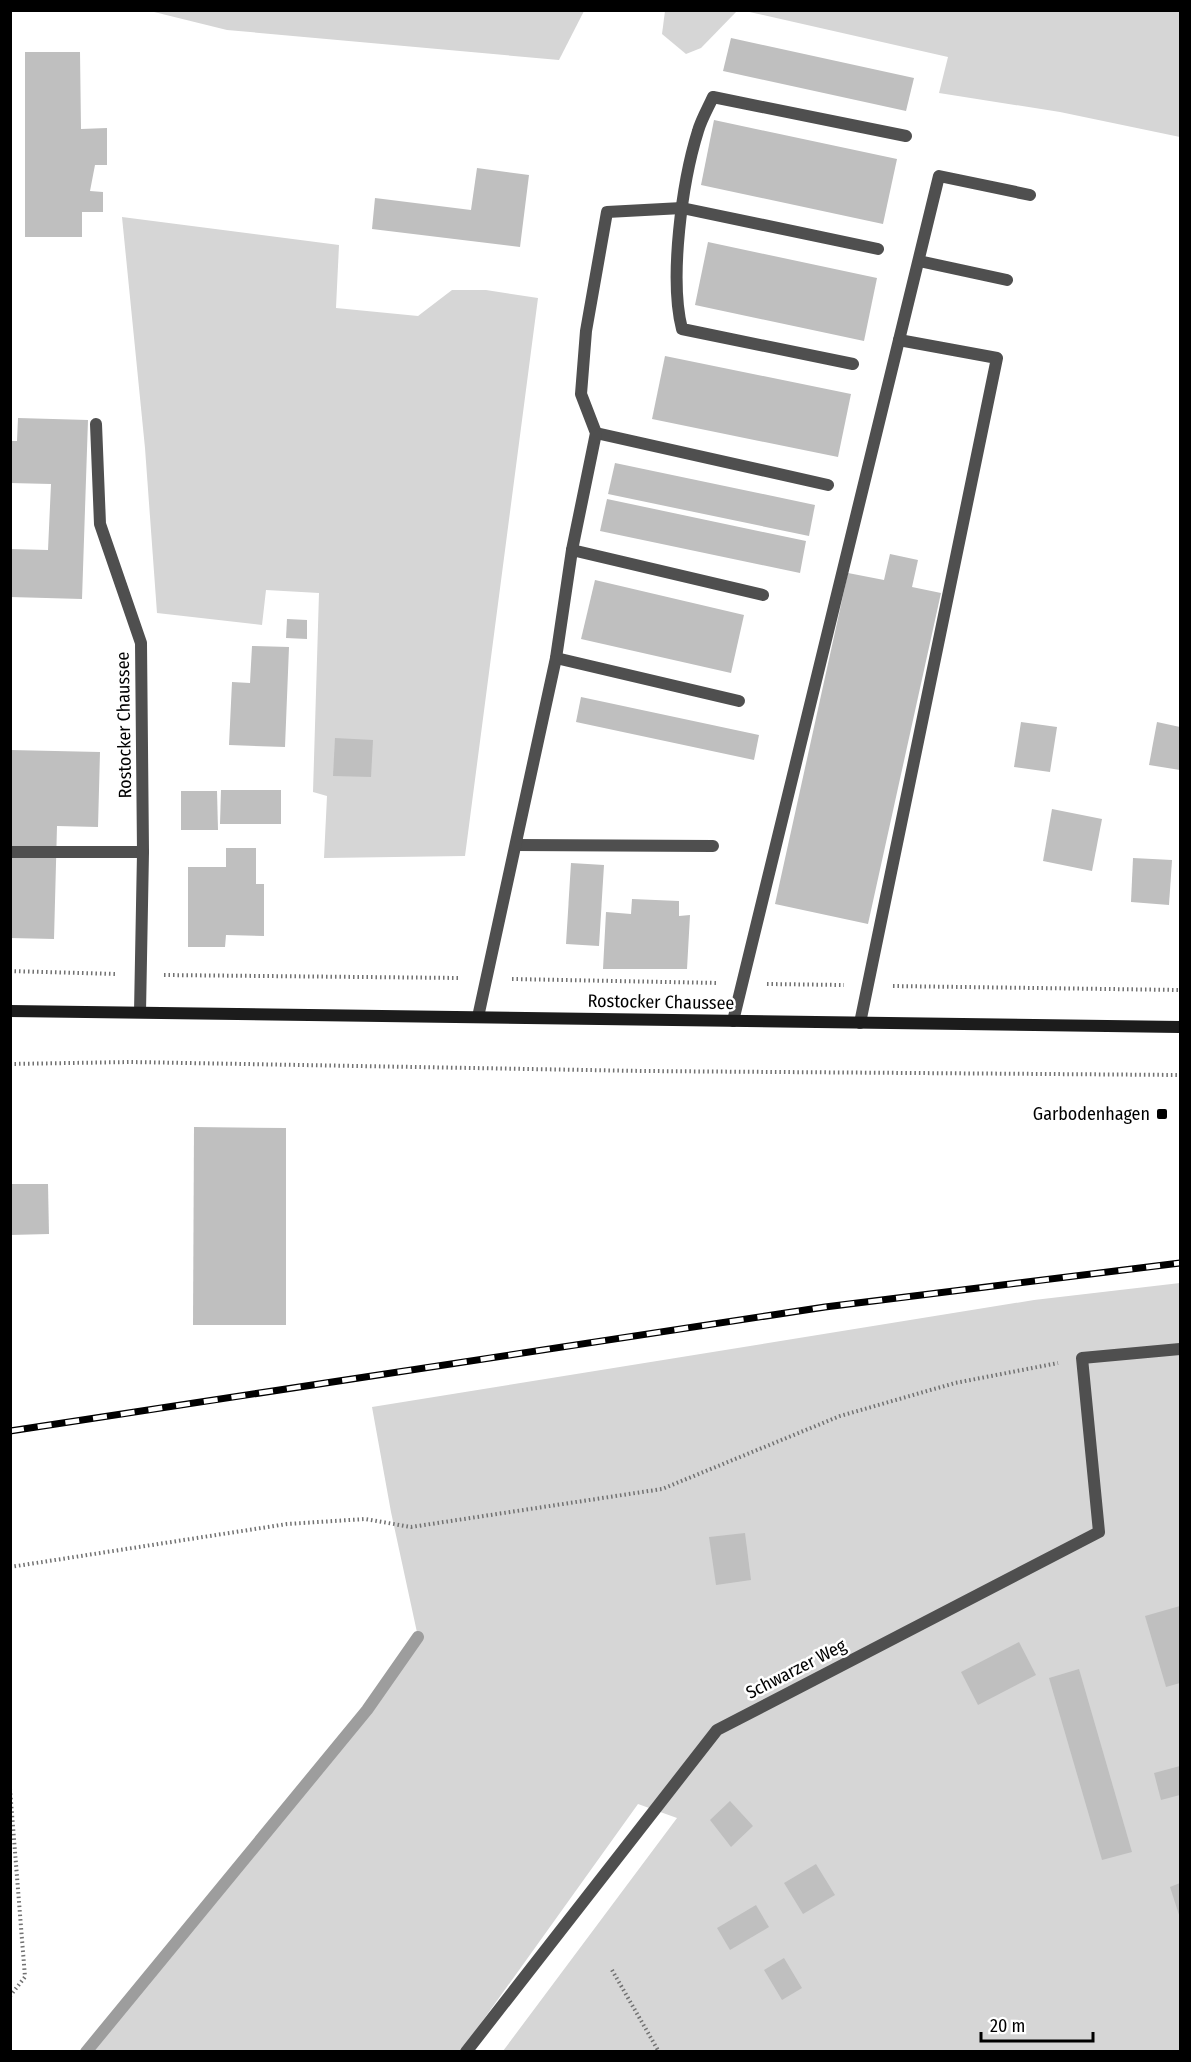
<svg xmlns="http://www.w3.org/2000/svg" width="1191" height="2062" font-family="'Fira Sans Condensed',sans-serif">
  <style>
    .green { fill: #d6d6d6 }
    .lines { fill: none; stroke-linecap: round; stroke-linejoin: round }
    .stream { stroke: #9d9d9d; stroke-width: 12 }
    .building { fill: #bfbfbf }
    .path { stroke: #717171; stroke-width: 4; stroke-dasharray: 1.5 3; stroke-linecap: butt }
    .service { stroke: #4f4f4f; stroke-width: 12 }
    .minor { stroke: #4f4f4f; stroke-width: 12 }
    .secondary { stroke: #1c1c1c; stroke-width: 12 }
    .rail-casing { stroke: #000; stroke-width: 7 }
    .rail { stroke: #fff; stroke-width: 4.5; stroke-dasharray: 14; stroke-linecap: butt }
    .poi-dot { fill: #000; stroke: #fff; stroke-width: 2 }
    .labels { text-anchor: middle; stroke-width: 5; stroke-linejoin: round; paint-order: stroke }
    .street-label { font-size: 18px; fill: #000; stroke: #fff }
    .poi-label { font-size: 18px; fill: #000; stroke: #fff; text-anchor: end }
  </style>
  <rect width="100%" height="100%" fill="#fff"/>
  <!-- green -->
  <g class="green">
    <polygon points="150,11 584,11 559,60 227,30"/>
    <polygon points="665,11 666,10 737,11 701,48 686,54 662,34"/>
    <polygon points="745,11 1180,11 1180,137 1060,112 939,93 948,57"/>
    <polygon points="122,217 339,245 336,308 418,316 452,290 486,290 538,298 465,856 324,858 327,796 313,792 319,593 266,590 262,625 157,613 145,448"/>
    <polygon points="1180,1283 1180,2051 503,2051 677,1818 638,1804 461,2051 86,2052 367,1710 418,1637 391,1512 372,1407 1034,1300"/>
  </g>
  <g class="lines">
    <!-- stream -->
    <polyline class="stream" points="86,2052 367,1710 418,1637"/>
  </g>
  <!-- building -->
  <g class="building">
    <polygon points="731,38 914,78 906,111 723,71"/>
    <polygon points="25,52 80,52 81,129 107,128 107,165 95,165 90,191 103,192 103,212 82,212 82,237 25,237"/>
    <polygon points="714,120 897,159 883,224 701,185"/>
    <polygon points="477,168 529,175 520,247 372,229 375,198 471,210"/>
    <polygon points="708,242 877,278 864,341 695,305"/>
    <polygon points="665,356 851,394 838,457 652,419"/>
    <polygon points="18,418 88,420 82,599 10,597 10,549 48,550 51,484 10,483 10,441 17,441"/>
    <polygon points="615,463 815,505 809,536 608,494"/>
    <polygon points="607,499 806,541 800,573 600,531"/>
    <polygon points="890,554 918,560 912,587 941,593 868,924 775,904 848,573 884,580"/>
    <polygon points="595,580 744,615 731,673 581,639"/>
    <polygon points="287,619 307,620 307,639 286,638"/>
    <polygon points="252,646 289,647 285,747 229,745 232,682 250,683"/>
    <polygon points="581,697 759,735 754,760 576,722"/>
    <polygon points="1021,722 1057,727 1050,772 1014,767"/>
    <polygon points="1157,722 1180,727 1180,770 1149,765"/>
    <polygon points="335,738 373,740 371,777 333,776"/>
    <polygon points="10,750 100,752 98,827 57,826 54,939 10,938"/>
    <polygon points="221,790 281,790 281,824 220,824"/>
    <polygon points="181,791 217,791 218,830 181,830"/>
    <polygon points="1052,809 1102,819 1092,871 1043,861"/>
    <polygon points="226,848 256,848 256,884 264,884 264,936 226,935 225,947 188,947 188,867 226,867"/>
    <polygon points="1133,858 1172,860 1169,905 1131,902"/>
    <polygon points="571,863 604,865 599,946 566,944"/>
    <polygon points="632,899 679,901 679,916 690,915 687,969 603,969 606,912 631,914"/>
    <polygon points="194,1127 286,1128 286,1325 193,1325"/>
    <polygon points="10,1184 48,1184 49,1234 10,1235"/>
    <polygon points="745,1533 751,1580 716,1585 709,1537"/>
    <polygon points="1180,1606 1180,1683 1166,1687 1145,1616"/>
    <polygon points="1019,1642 1036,1675 978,1705 961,1672"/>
    <polygon points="1079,1669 1132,1852 1102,1860 1049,1678"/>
    <polygon points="1180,1766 1180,1795 1161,1800 1154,1773"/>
    <polygon points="730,1801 753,1826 731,1847 710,1820"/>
    <polygon points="816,1864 835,1895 803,1914 784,1883"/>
    <polygon points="1180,1883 1180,1918 1170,1887"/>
    <polygon points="756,1905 769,1927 730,1950 717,1928"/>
    <polygon points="784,1958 802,1988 782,2000 764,1970"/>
  </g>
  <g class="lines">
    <!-- path -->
    <g class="path">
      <polyline points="10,971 115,974"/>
      <polyline points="164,975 460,978"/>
      <polyline points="512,979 718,983"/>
      <polyline points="767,984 844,985"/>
      <polyline points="893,986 1180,990"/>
      <polyline points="10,1064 130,1062 643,1071 1180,1075"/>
      <polyline points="10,1567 287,1524 365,1519 411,1527 662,1489 840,1416 955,1383 1058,1363"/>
      <polyline points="10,1789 25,1977 10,1996"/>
      <polyline points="612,1970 659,2052"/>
    </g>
    <!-- service -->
    <g class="service">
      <polyline points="919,261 1007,280"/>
      <path d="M853,364L682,329C669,279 682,182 698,131C701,120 708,108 713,97L906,136"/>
      <polyline points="596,433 828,485"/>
      <polyline points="572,550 763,595"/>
      <polyline points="556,658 739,701"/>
      <polyline points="516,845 713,846"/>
      <polyline points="10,852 143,852"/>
      <polyline points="478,1017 556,658 572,550 596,433 581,394 586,331 607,212 682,208 878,249"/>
      <polyline points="733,1021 939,176 1030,195"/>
      <polyline points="860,1023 997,358 899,340"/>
    </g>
    <!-- minor -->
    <g class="minor">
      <polyline points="96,424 100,524 141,643 143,852 140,1012"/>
      <polyline points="466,2052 717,1730 1099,1532 1082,1358 1180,1349"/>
    </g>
    <!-- secondary -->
    <polyline class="secondary" points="10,1011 1180,1027"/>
    <defs>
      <polyline id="rail" points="10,1431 825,1307 1180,1263"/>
    </defs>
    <!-- rail casing -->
    <use href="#rail" class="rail-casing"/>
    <!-- rail -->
    <use href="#rail" class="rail"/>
  </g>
  <!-- markers -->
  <rect class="poi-dot" x="1156" y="1108" width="12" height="12" rx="3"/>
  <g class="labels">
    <!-- street labels -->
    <g class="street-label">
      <text transform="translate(124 725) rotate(-91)" y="6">Rostocker Chaussee</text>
      <text transform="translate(661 1002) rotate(1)" y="6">Rostocker Chaussee</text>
      <text transform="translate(796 1669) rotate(-27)" y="6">Schwarzer Weg</text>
    </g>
    <!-- poi labels -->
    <g class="poi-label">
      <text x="1150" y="1120">Garbodenhagen</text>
    </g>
  </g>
  <!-- border -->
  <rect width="1191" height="2062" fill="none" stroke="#000000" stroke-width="24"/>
  <!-- scale -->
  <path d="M981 2032v9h112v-9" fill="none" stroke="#000000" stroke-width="3"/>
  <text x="990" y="2032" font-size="18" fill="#000000" stroke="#ffffff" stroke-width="4.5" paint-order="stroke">20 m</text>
</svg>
